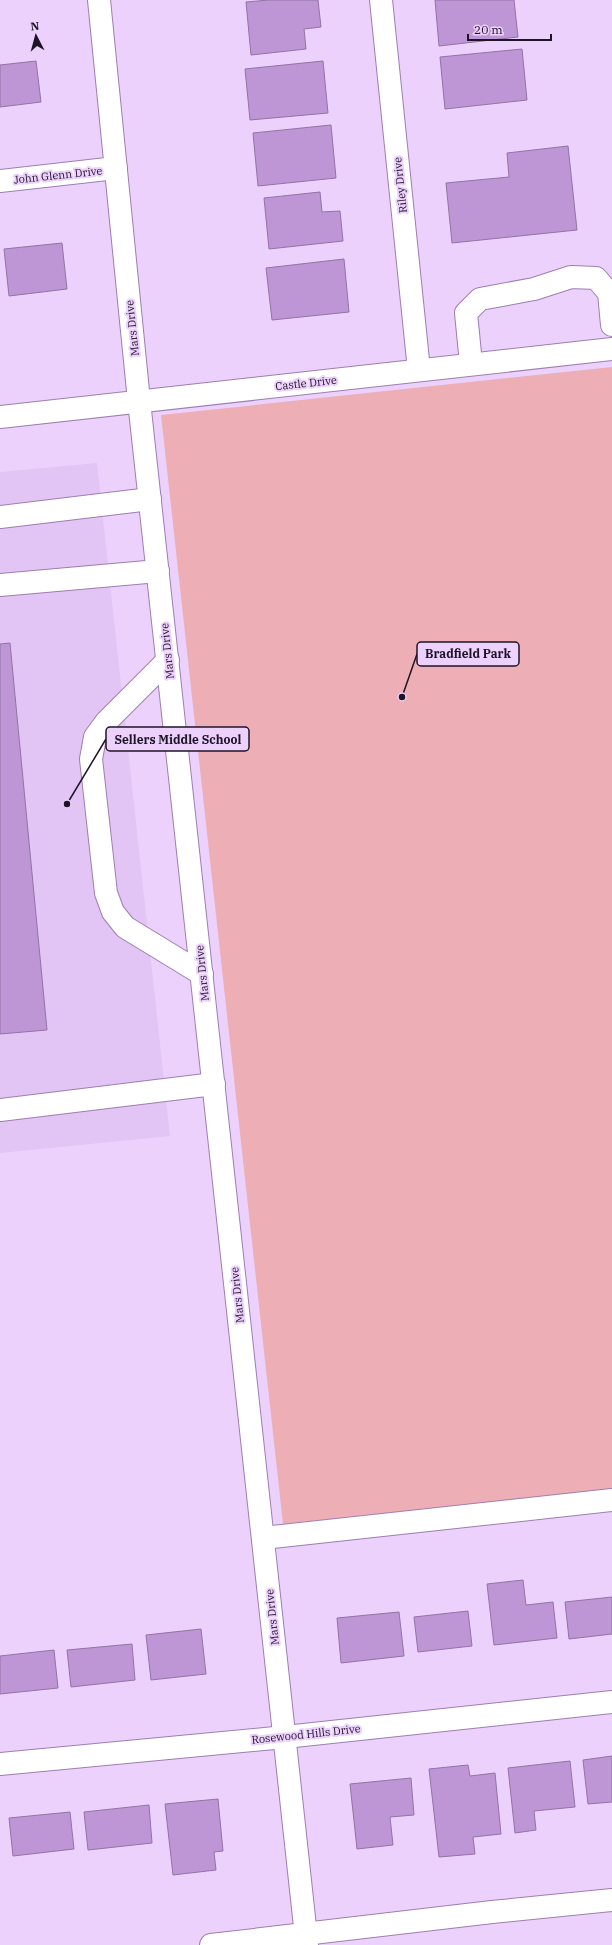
<svg xmlns="http://www.w3.org/2000/svg" width="612" height="1945" font-family="'IBM Plex Serif',serif">
  <style>
    .built { fill: #e2c4f5 }
    .green { fill: #edafb5 }
    .building { fill: #be96d5; stroke: #9273a5 }
    .lines { fill: none; stroke-linecap: round; stroke-linejoin: round }
    .minor-casing { stroke: #9e7eb1; stroke-width: 24 }
    .major-casing { stroke: #9e7eb1; stroke-width: 24 }
    .minor { stroke: #fff; stroke-width: 22 }
    .major { stroke: #fff; stroke-width: 22 }
    .labels { text-anchor: middle; stroke-width: 4; stroke-linejoin: round; paint-order: stroke }
    .street-label { font-size: 11px; fill: #1f1326; stroke: #ecd1fd }
    .leader { fill: none; stroke: #1f1326; stroke-width: 1.5 }
    .callout-dot { fill: #1f1326; stroke: #ecd1fd; stroke-width: 1.5 }
    .callout { fill: #ecd1fd; stroke: #1f1326; stroke-width: 1.5 }
    .callout-label { font-size: 12px; text-anchor: middle; font-weight: bold; fill: #1f1326 }
  </style>
  <rect width="100%" height="100%" fill="#ecd1fd"/>
  <!-- built -->
  <polygon class="built" points="97,463 170,1136 0,1153 0,472"/>
  <!-- green -->
  <polygon class="green" points="612,367 612,1489 283,1524 161,415"/>
  <!-- building -->
  <g class="building">
    <polygon points="269,0 318,0 321,27 304,29 306,49 251,55 246,2"/>
    <polygon points="435,0 514,0 518,37 439,46"/>
    <polygon points="522,49 527,100 445,109 440,57"/>
    <polygon points="36,61 41,102 0,107 0,65"/>
    <polygon points="323,61 328,113 250,120 245,69"/>
    <polygon points="331,125 336,178 258,186 253,133"/>
    <polygon points="568,146 577,230 452,243 446,183 509,177 507,153"/>
    <polygon points="320,192 322,212 340,211 343,241 269,249 264,198"/>
    <polygon points="62,243 67,289 9,296 4,249"/>
    <polygon points="344,259 349,312 272,320 266,268"/>
    <polygon points="10,643 47,1030 0,1034 0,644"/>
    <polygon points="523,1580 526,1605 553,1602 557,1638 494,1645 487,1584"/>
    <polygon points="612,1597 612,1634 569,1639 565,1602"/>
    <polygon points="468,1611 472,1646 418,1652 414,1617"/>
    <polygon points="399,1612 404,1656 341,1663 337,1618"/>
    <polygon points="201,1629 206,1674 151,1680 146,1635"/>
    <polygon points="132,1644 135,1680 71,1687 67,1650"/>
    <polygon points="54,1650 58,1688 0,1694 0,1656"/>
    <polygon points="612,1756 612,1802 588,1804 583,1760"/>
    <polygon points="570,1761 575,1807 534,1811 536,1830 515,1833 508,1768"/>
    <polygon points="468,1765 470,1776 495,1773 501,1834 473,1837 475,1854 439,1857 429,1769"/>
    <polygon points="411,1778 414,1815 390,1817 393,1845 357,1849 350,1784"/>
    <polygon points="218,1799 223,1851 214,1852 216,1870 173,1875 165,1804"/>
    <polygon points="149,1805 152,1843 88,1850 84,1812"/>
    <polygon points="70,1812 74,1849 13,1856 9,1818"/>
  </g>
  <g class="lines">
    <defs>
      <g id="minor">
        <polyline points="99,0 139,401 307,1945"/>
        <polyline points="381,0 419,370"/>
        <polyline points="0,181 116,168"/>
        <polyline points="471,364 466,313 480,299 534,289 571,277 596,278 609,293 612,325"/>
        <polyline points="0,517 150,499"/>
        <polyline points="0,585 158,571"/>
        <polyline points="168,660 106,722 95,737 91,759 106,893 113,912 125,927 202,974"/>
        <polyline points="0,1110 214,1084"/>
        <polyline points="263,1538 612,1500"/>
        <polyline points="0,1764 285,1737 612,1702"/>
        <polyline points="211,1945 492,1912 612,1900"/>
      </g>
      <polyline id="major" points="0,417 612,349"/>
    </defs>
    <!-- minor casing -->
    <use href="#minor" class="minor-casing"/>
    <!-- major casing -->
    <use href="#major" class="major-casing"/>
    <!-- minor -->
    <use href="#minor" class="minor"/>
    <!-- major -->
    <use href="#major" class="major"/>
  </g>
  <g class="labels">
    <!-- street labels -->
    <g class="street-label">
      <text transform="translate(58 175) rotate(-6)" y="4">John Glenn Drive</text>
      <text transform="translate(400 185) rotate(-96)" y="4">Riley Drive</text>
      <text transform="translate(132 328) rotate(-96)" y="4">Mars Drive</text>
      <text transform="translate(306 383) rotate(-6)" y="4">Castle Drive</text>
      <text transform="translate(167 651) rotate(-96)" y="4">Mars Drive</text>
      <text transform="translate(202 973) rotate(-96)" y="4">Mars Drive</text>
      <text transform="translate(237 1295) rotate(-96)" y="4">Mars Drive</text>
      <text transform="translate(272 1617) rotate(-96)" y="4">Mars Drive</text>
      <text transform="translate(306 1734) rotate(-6)" y="4">Rosewood Hills Drive</text>
    </g>
  </g>
  <!-- callouts -->
  <path class="leader" d="M402 697L417 654M67 804L106 739"/>
  <g class="callout-dot">
    <circle cx="402" cy="697" r="4"/>
    <circle cx="67" cy="804" r="4"/>
  </g>
  <g class="callout">
    <rect x="417" y="642" width="102" height="24" rx="4"/>
    <rect x="106" y="727" width="143" height="24" rx="4"/>
  </g>
  <g class="callout-label">
    <text x="468" y="658">Bradfield Park</text>
    <text x="178" y="744">Sellers Middle School</text>
  </g>
  <!-- north arrow -->
  <g transform="translate(36 36) rotate(354)" stroke="#ecd1fd" stroke-width="3" paint-order="stroke">
  <path d="M0-3L7 15L0 10L-7 15Z" fill="#1f1326"/>
  <text y="-6" font-size="11" font-weight="bold" text-anchor="middle" fill="#1f1326">N</text>
  </g>
  <!-- scale -->
  <path d="M468 34v6h83v-6" fill="none" stroke="#1f1326" stroke-width="2"/>
  <text x="474" y="34" font-size="12" fill="#1f1326" stroke="#ecd1fd" stroke-width="3" paint-order="stroke">20 m</text>
</svg>
